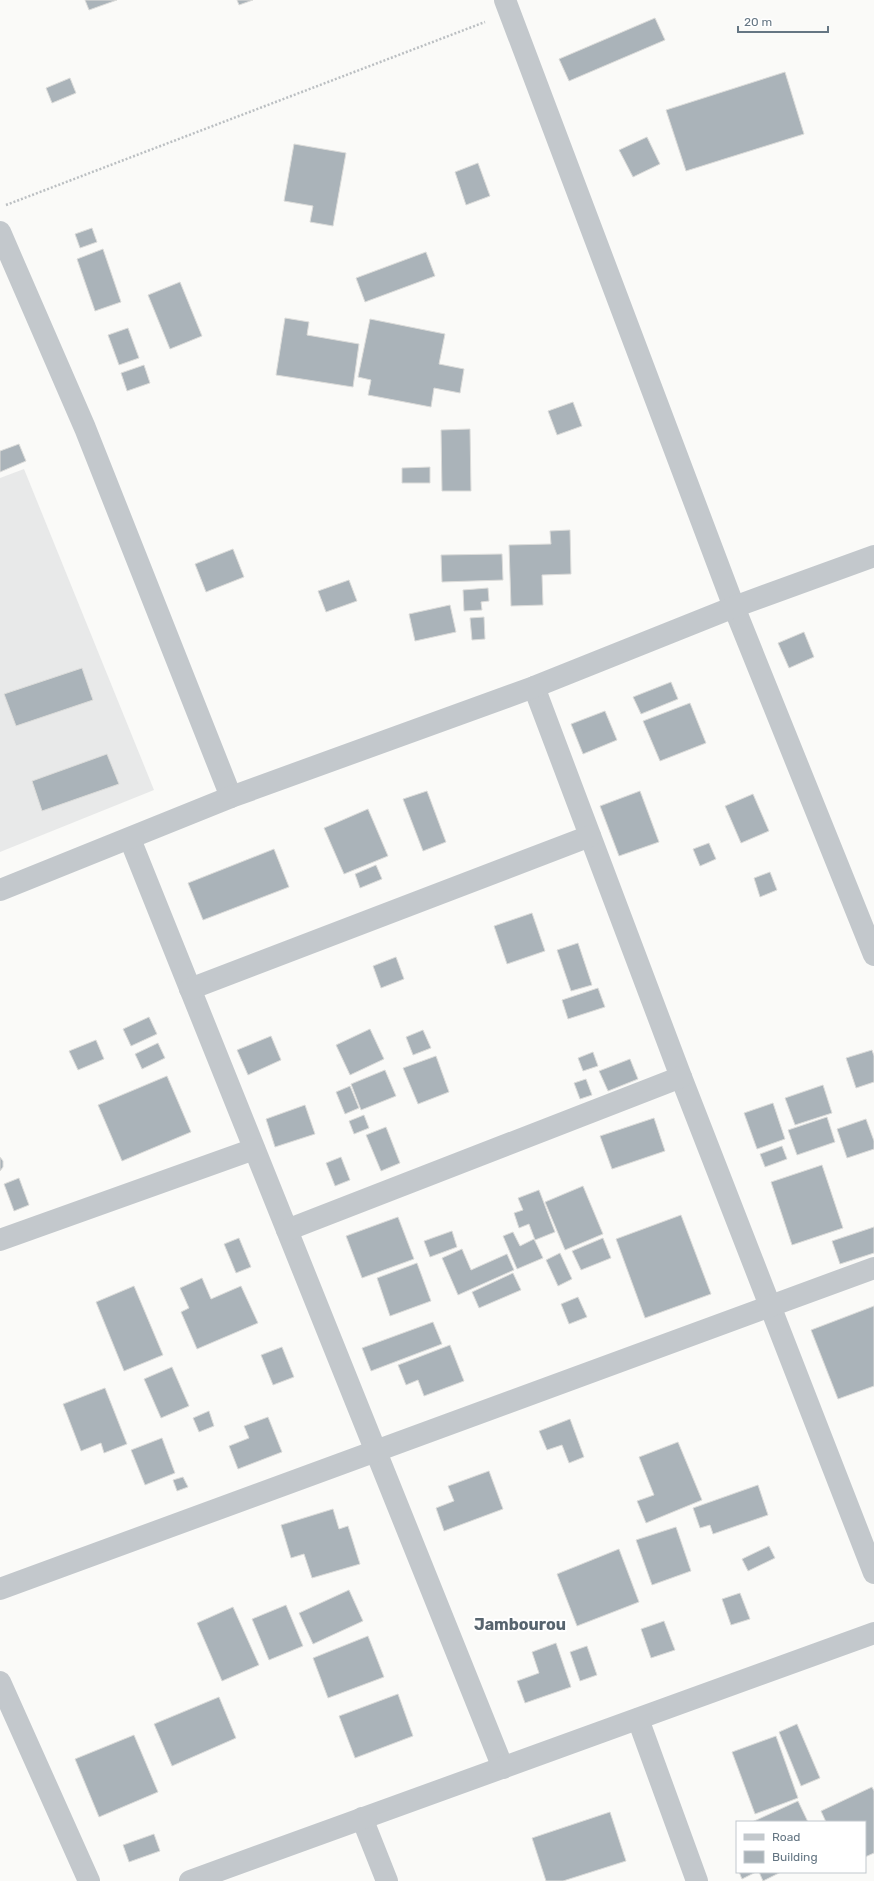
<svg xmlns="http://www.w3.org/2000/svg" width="874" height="1881" font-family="Rubik,sans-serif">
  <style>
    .built { fill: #e8e9e9 }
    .building { fill: #aab3b9; stroke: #dcdcda }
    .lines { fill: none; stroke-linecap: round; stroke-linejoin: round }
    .path { stroke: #bbbfc2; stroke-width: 2.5; stroke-dasharray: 2 2; stroke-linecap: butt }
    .street { stroke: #c3c8cc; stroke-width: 22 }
    .labels { text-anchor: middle; stroke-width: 4; stroke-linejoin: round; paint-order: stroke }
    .district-label { font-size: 16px; font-weight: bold; fill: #57646e; stroke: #fff }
  </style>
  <rect width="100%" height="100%" fill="#fafaf8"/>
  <!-- built -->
  <polygon class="built" points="24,469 154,790 0,852 0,478"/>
  <!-- building -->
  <g class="building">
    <polygon points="85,0 117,0 89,10"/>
    <polygon points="237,0 253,0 239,5"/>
    <polygon points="655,18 665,40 569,81 559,59"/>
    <polygon points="785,72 804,134 686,171 666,110"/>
    <polygon points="70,78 76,93 52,103 46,88"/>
    <polygon points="647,137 660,164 633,177 619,150"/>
    <polygon points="294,144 346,153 333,226 310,222 313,206 284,201"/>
    <polygon points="478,163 490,196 466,205 455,172"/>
    <polygon points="92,228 97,242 80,248 75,234"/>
    <polygon points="103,249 121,302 95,311 77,259"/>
    <polygon points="426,252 435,276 365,302 356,278"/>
    <polygon points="180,282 202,336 170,349 148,295"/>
    <polygon points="285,318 309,322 307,335 359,344 353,387 276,375"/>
    <polygon points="370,319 445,334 439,364 464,369 460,393 434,388 431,407 368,395 371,380 358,377"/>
    <polygon points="128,328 139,358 119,365 108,335"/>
    <polygon points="144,365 150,383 127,391 121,373"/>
    <polygon points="573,402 582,426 557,435 548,411"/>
    <polygon points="470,429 471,491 442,491 441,430"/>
    <polygon points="19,444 26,461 0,472 0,451"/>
    <polygon points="430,467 430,483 402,483 402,468"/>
    <polygon points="570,530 571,574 542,575 543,605 511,606 509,545 551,544 550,531"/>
    <polygon points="233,549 244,577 206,592 195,564"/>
    <polygon points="502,554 503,580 442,582 441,555"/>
    <polygon points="349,580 357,601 326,612 318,591"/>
    <polygon points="488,588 489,601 481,602 482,610 464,611 463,590"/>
    <polygon points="450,605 456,632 415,641 409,614"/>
    <polygon points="484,617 485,639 472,640 470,618"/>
    <polygon points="804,632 814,657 789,668 778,643"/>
    <polygon points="82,668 93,700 16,726 4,694"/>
    <polygon points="671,682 678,699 641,714 633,697"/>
    <polygon points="690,703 706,743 660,761 643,721"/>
    <polygon points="605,711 617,740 583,754 571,724"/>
    <polygon points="107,754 119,784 42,811 32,781"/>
    <polygon points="427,791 446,842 423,851 403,799"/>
    <polygon points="640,791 659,842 619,856 600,806"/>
    <polygon points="753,794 769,831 741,843 725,806"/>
    <polygon points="368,809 388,856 344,874 324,828"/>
    <polygon points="709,843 716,859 700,866 693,849"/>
    <polygon points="274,849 289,887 203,920 188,883"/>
    <polygon points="376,865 382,879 360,888 355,874"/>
    <polygon points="770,872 777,890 760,897 754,878"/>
    <polygon points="532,913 545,951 507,964 494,926"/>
    <polygon points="578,943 592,985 571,991 557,950"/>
    <polygon points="396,957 404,979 381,988 373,966"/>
    <polygon points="598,988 605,1007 568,1019 562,1000"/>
    <polygon points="149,1017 157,1034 131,1046 123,1029"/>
    <polygon points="370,1029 384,1059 350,1075 336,1045"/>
    <polygon points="423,1030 431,1048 413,1055 406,1037"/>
    <polygon points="271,1036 281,1060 248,1075 237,1050"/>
    <polygon points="96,1040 104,1059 78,1070 69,1051"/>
    <polygon points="158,1043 165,1058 142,1069 135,1054"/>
    <polygon points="872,1050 874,1056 874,1082 856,1088 846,1058"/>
    <polygon points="593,1052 598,1066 583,1071 578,1058"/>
    <polygon points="436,1056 449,1092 418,1104 403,1068"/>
    <polygon points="630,1059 638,1079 608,1091 599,1071"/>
    <polygon points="385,1070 396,1096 361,1110 351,1084"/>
    <polygon points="167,1076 191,1132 122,1161 98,1105"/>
    <polygon points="586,1079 592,1095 580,1099 574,1083"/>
    <polygon points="823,1085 832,1113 795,1125 785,1098"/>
    <polygon points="350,1086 359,1108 345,1114 336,1092"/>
    <polygon points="773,1103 785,1139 757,1149 744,1113"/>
    <polygon points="305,1105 315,1134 275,1147 266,1119"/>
    <polygon points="364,1115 369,1128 354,1134 349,1121"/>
    <polygon points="827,1117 835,1142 797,1155 788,1130"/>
    <polygon points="654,1118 665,1151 612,1169 600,1136"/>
    <polygon points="866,1119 874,1141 874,1149 847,1158 837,1129"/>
    <polygon points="386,1127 400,1163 381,1171 366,1135"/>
    <polygon points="782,1146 787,1159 765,1167 760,1154"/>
    <polygon points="0,1157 3,1161 3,1167 0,1171"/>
    <polygon points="341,1157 350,1180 335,1186 326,1163"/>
    <polygon points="822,1165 843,1228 792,1245 771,1182"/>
    <polygon points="19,1178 29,1205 14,1211 4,1184"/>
    <polygon points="583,1186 603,1234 565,1250 545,1202"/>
    <polygon points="539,1190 555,1232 535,1240 529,1224 519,1228 514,1213 523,1210 518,1198"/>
    <polygon points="681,1215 711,1294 645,1318 616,1239"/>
    <polygon points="398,1217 414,1259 362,1278 346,1236"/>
    <polygon points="874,1227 874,1253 840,1264 832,1241"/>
    <polygon points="452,1231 457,1247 430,1257 424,1241"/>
    <polygon points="513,1232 520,1246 534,1239 543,1258 517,1269 503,1236"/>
    <polygon points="239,1238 251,1267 236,1273 224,1244"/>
    <polygon points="603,1238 611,1258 581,1270 572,1251"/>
    <polygon points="462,1249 471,1270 507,1254 514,1270 458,1295 442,1258"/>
    <polygon points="560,1253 572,1279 558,1286 546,1260"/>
    <polygon points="417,1263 431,1301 390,1316 377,1278"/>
    <polygon points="513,1273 521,1290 479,1308 472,1292"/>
    <polygon points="202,1278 211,1299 241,1286 258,1323 197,1349 181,1312 189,1308 180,1288"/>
    <polygon points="134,1286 163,1355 124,1371 96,1302"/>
    <polygon points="578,1297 587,1317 569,1324 561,1304"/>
    <polygon points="874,1306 874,1386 838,1399 811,1330"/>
    <polygon points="433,1322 442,1344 371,1371 362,1348"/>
    <polygon points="450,1345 464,1381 424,1396 418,1380 406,1385 398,1365"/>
    <polygon points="282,1347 294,1377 273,1385 261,1355"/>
    <polygon points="172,1367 189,1406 161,1418 144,1379"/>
    <polygon points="105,1388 127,1444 104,1453 101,1443 81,1451 63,1404"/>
    <polygon points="209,1411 214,1426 199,1432 193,1418"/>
    <polygon points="268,1417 282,1452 238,1469 229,1446 249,1438 244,1426"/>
    <polygon points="570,1419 584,1457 569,1463 562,1445 547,1450 539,1431"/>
    <polygon points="162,1438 175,1473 145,1485 131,1450"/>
    <polygon points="678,1442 702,1500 646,1523 637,1501 654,1495 639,1457"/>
    <polygon points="489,1471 503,1509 444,1531 436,1508 454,1501 448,1486"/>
    <polygon points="183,1477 188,1487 177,1491 173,1480"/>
    <polygon points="758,1485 768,1515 713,1534 710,1525 700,1528 693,1508"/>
    <polygon points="333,1509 339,1529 348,1526 360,1564 312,1578 304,1554 291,1558 281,1525"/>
    <polygon points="676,1527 691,1571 652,1585 636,1540"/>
    <polygon points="769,1546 775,1558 748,1571 742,1559"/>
    <polygon points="619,1549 639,1602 577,1626 557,1574"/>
    <polygon points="349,1590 363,1621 313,1644 299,1613"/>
    <polygon points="740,1593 750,1619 731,1625 722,1599"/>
    <polygon points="286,1605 303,1646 269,1660 252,1619"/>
    <polygon points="233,1607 259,1665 222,1681 197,1623"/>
    <polygon points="664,1621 675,1650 651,1658 641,1629"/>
    <polygon points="368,1636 384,1677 328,1698 313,1658"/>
    <polygon points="556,1643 571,1687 525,1703 517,1681 539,1673 532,1652"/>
    <polygon points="587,1646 597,1675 580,1681 570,1652"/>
    <polygon points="398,1694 413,1736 355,1758 339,1716"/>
    <polygon points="219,1697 236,1738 172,1766 154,1724"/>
    <polygon points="797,1724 820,1778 801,1786 779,1732"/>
    <polygon points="134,1735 158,1792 99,1817 75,1759"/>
    <polygon points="776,1736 798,1798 755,1814 732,1752"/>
    <polygon points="872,1787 874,1791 874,1853 865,1857 865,1822 826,1822 821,1811"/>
    <polygon points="798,1801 808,1822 752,1822"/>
    <polygon points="610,1812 626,1861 563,1881 546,1881 532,1838"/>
    <polygon points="154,1834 160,1851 129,1862 123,1845"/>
    <polygon points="739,1872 756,1872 742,1879"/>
    <polygon points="759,1872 781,1872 763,1881"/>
  </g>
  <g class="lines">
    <!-- path -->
    <polyline class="path" points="6,205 485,22"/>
    <!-- street -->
    <g class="street">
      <polyline points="505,0 734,607 874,955"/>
      <polyline points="0,232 85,428 231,797"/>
      <polyline points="534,687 681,1077 874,1573"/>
      <polyline points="130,839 503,1768"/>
      <polyline points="0,890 231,797 534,687 734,607 874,556"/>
      <polyline points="190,989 590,836"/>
      <polyline points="287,1230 681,1077"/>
      <polyline points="0,1240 254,1149"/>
      <polyline points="0,1589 874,1268"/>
      <polyline points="0,1682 89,1881"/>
      <polyline points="638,1719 697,1881"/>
      <polyline points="362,1818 387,1881"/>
      <polyline points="190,1881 874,1633"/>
    </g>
  </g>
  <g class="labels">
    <!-- district labels -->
    <g class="district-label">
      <text x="520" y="1630">Jambourou</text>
    </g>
  </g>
  <!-- legend -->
  <rect x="736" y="1821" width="130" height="52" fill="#ffffff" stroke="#c1c8cd"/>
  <rect x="744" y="1834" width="20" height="6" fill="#c3c8cc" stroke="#c1c8cd"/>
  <text x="772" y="1841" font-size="12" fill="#657683">Road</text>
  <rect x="744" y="1851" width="20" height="12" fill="#aab3b9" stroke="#c1c8cd"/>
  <text x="772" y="1861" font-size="12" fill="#657683">Building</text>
  <!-- scale -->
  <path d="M738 26v6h90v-6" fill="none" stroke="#657683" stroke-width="2"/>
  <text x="744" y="26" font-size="12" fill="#657683" stroke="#ffffff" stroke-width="3" paint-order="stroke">20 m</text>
</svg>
